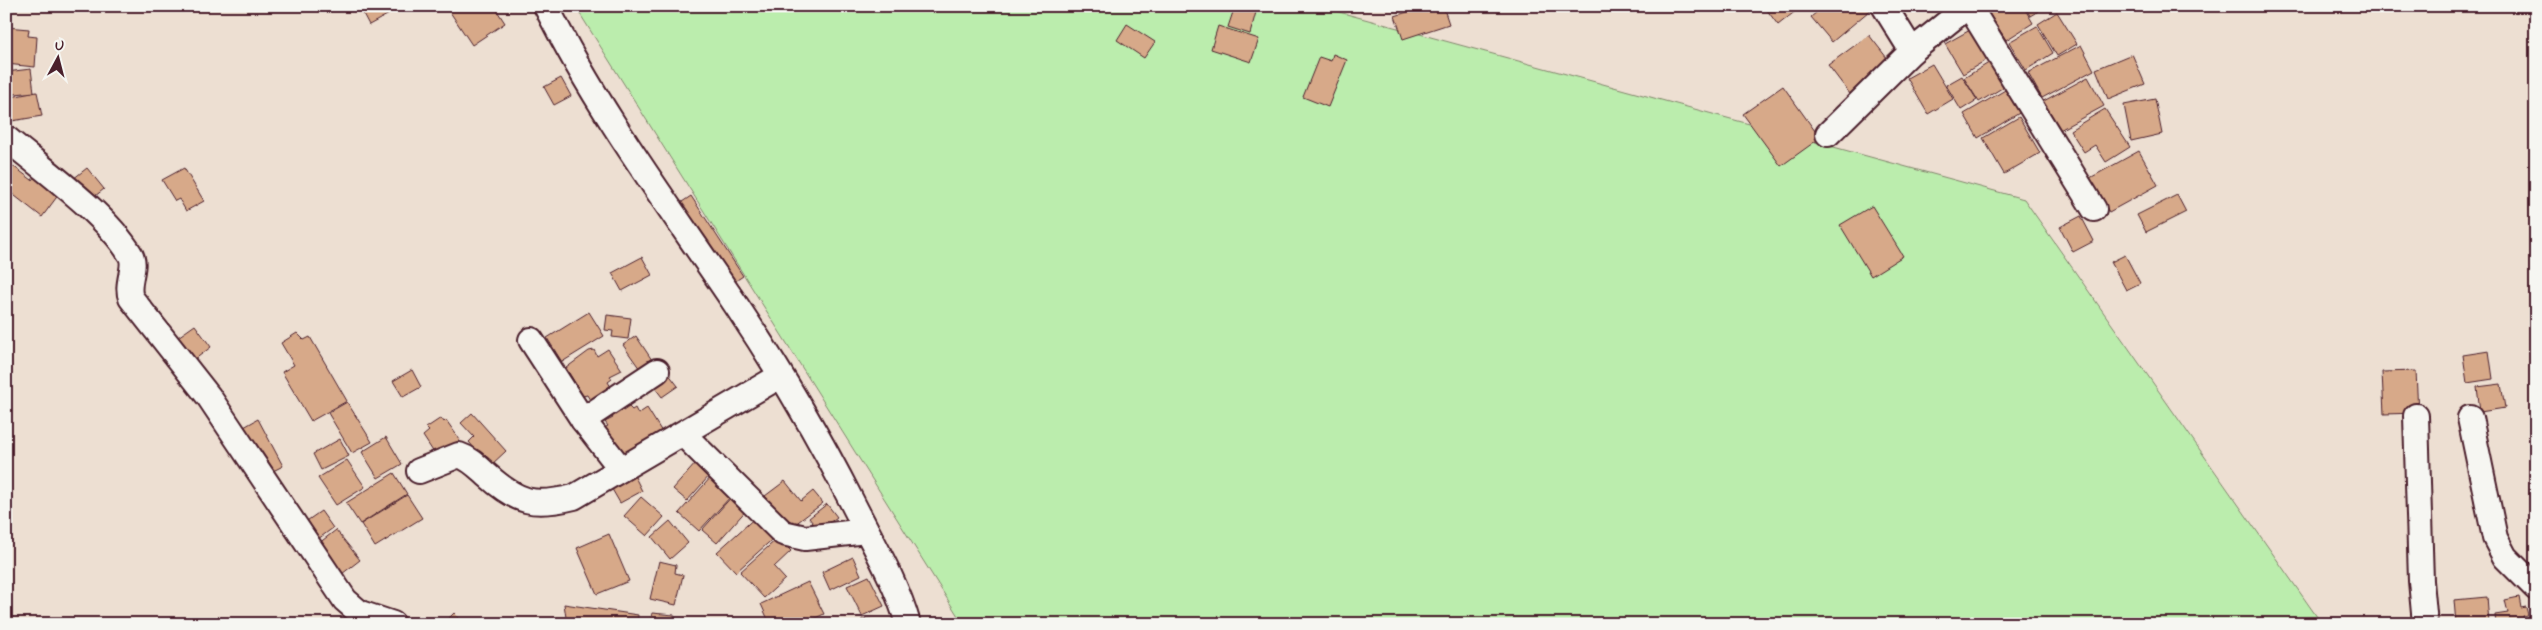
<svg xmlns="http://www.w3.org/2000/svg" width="2542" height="630" font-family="Mynerve,sans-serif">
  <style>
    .green { fill: #bbedad; stroke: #82866c }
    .building { fill: #d7a989; stroke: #4a1f2b }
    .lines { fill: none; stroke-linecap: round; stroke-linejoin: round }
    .minor-casing { stroke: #4a1f2b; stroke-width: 28 }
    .minor { stroke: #f6f6f2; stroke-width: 24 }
  </style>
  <rect width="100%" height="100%" fill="#eddfd2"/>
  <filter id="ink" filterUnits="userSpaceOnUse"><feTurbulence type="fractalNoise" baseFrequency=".02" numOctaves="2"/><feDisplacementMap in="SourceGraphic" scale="10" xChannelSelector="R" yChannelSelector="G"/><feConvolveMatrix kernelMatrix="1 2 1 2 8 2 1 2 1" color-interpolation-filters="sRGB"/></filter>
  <g filter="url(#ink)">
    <!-- green -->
    <polygon class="green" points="575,6 1317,6 2024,199 2322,624 963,624"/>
    <!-- building -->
    <g class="building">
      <polygon points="359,6 391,6 392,8 387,10 389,14 369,25"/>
      <polygon points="446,6 494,6 505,23 472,45"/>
      <polygon points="1235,6 1256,12 1250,34 1228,27"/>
      <polygon points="1426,6 1443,6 1449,24 1403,39 1395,16"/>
      <polygon points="1764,6 1802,6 1778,25"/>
      <polygon points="1824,6 1875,6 1832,42 1811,17"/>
      <polygon points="1923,6 1935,6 1926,11"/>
      <polygon points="1991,6 2023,6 2033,23 2006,40 1986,9"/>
      <polygon points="2025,6 2047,6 2030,16"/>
      <polygon points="2057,12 2077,44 2057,56 2038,24"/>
      <polygon points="1127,24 1155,42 1144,58 1117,40"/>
      <polygon points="1979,25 1996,54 1963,74 1945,44"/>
      <polygon points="1218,26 1259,39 1251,62 1211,49"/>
      <polygon points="2037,26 2053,53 2026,70 2009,42"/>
      <polygon points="6,27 29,29 28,36 37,37 35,67 6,64"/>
      <polygon points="1869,35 1894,67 1853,98 1828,65"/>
      <polygon points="2081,45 2094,70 2042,98 2028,73"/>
      <polygon points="1333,54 1347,60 1328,107 1303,97 1319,57 1331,61"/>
      <polygon points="2132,54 2145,84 2108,99 2096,69"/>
      <polygon points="1992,61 2007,85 1979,102 1964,78"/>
      <polygon points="1932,64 1953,99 1928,114 1907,78"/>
      <polygon points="31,69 34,92 6,95 6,72"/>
      <polygon points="1962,76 1977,100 1961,110 1946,85"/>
      <polygon points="2088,77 2104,106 2056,132 2040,103"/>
      <polygon points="561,78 571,96 554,105 544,87"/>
      <polygon points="1783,86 1820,138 1781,166 1743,114"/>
      <polygon points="2007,89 2021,112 1978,138 1964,114"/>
      <polygon points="37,92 42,116 6,122 6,98"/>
      <polygon points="2155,99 2162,134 2131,141 2124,105"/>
      <polygon points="2105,109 2130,147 2106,162 2095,145 2084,152 2070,130"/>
      <polygon points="2019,117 2040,153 2004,174 1983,138"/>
      <polygon points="2139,151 2158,185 2109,212 2090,178"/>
      <polygon points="13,166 32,180 35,176 59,194 42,217 6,189 6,174"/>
      <polygon points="87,168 104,189 90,200 73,179"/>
      <polygon points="184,168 204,201 186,211 179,199 175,201 162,180"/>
      <polygon points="2177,195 2186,212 2146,232 2137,215"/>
      <polygon points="691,196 743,276 731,284 679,204"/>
      <polygon points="1872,206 1903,256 1871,276 1840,225"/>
      <polygon points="2081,216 2094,241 2073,252 2060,227"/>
      <polygon points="2125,255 2140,283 2126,290 2111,262"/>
      <polygon points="642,257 652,275 622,291 612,273"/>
      <polygon points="589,312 604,336 562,362 547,338"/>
      <polygon points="607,315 631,318 628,339 612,337 613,331 605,330"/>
      <polygon points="195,325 211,347 194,360 178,337"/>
      <polygon points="297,333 304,340 310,337 347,401 311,421 282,372 294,365 281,343"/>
      <polygon points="636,336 654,363 642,372 623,345"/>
      <polygon points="608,349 622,370 610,376 612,379 608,382 611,387 598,399 596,397 590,400 587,395 583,396 566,368 589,351 594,350 597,356"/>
      <polygon points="2489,351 2493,379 2467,383 2463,355"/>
      <polygon points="412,370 421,387 403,397 393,381"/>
      <polygon points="2416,371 2418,413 2384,414 2382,372"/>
      <polygon points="668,373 678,386 662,397 652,384"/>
      <polygon points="2501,384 2505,408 2480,412 2477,387"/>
      <polygon points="347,402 372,442 352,453 328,413"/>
      <polygon points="621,407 623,411 629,407 632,410 635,408 638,414 647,408 662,432 623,456 604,428 608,426 605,422 613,418 610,414"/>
      <polygon points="472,413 506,451 490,466 469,442 474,437 461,423"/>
      <polygon points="441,418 444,422 446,420 460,440 436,456 423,436 429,431 426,428"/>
      <polygon points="258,419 283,466 269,473 244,427"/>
      <polygon points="386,437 402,464 378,478 362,452"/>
      <polygon points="340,439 349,456 321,470 313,454"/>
      <polygon points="347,460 365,487 336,505 318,478"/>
      <polygon points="696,463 710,475 687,501 673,489"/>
      <polygon points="632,471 642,491 620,503 609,484"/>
      <polygon points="394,473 407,494 360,524 346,503"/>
      <polygon points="712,476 732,495 699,531 679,513"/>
      <polygon points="785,481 801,501 813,491 823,503 790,528 765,496"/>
      <polygon points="734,494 749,507 717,543 702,530"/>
      <polygon points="407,495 422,518 375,547 361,524"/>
      <polygon points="641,497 664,517 647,536 624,516"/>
      <polygon points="827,504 837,517 819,531 809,518"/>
      <polygon points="321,511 333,528 314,542 301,525"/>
      <polygon points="758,515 777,535 736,572 717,552"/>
      <polygon points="670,521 688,543 670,559 652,537"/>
      <polygon points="336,530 360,560 338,577 314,547"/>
      <polygon points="609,534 629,581 597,594 577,548"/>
      <polygon points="778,538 791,551 774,567 785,579 764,598 740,572"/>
      <polygon points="853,557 861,575 830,590 822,572"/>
      <polygon points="659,561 676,565 675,573 683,575 676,605 650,599"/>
      <polygon points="869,576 884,606 862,616 847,586"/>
      <polygon points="808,582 824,614 803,624 790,624 788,619 777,624 770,624 761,604"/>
      <polygon points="2487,597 2489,624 2456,624 2454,600"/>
      <polygon points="2519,597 2521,608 2526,607 2528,615 2523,616 2524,621 2496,624 2495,615 2508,613 2505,600"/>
      <polygon points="564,604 638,615 637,624 567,624"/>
      <polygon points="454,613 465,624 443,624"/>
      <polygon points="652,613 674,615 673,624 650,624"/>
      <polygon points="862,619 886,622 886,624 861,624"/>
    </g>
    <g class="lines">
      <defs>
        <g id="minor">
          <path d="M546,6C599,113 670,207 736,305C778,368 817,433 851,500C871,540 896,581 908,624"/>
          <polyline points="1884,6 1912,51"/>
          <polyline points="1969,6 2094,209"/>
          <polyline points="1828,134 1912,51 1968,6"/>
          <path d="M6,138C43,169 106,214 130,254C138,266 125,283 131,298L209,397L345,600L360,613L393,624"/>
          <polyline points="531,340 583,420 621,469"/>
          <polyline points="2416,416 2421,581 2425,624"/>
          <polyline points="2470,418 2495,538 2505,557 2536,588"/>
          <polyline points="583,420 657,371"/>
          <polyline points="683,434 783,533 805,538 866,531"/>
          <path d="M419,471L459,455C471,459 478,467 487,475C518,503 534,507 574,497L780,376"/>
        </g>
      </defs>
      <!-- minor casing -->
      <use href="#minor" class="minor-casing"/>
      <!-- minor -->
      <use href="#minor" class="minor"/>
    </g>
  </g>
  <!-- margin -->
  <rect width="2542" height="630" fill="none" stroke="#f6f6f2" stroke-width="25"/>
  <rect x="12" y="12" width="2517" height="605" fill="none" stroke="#4a1f2b" stroke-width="2" filter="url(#ink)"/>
  <!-- north arrow -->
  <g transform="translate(58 58) rotate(7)" stroke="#f6f6f2" stroke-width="4" paint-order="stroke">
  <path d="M0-4L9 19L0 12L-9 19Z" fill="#4a1f2b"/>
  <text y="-8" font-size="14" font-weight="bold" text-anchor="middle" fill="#4a1f2b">U</text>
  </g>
</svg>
